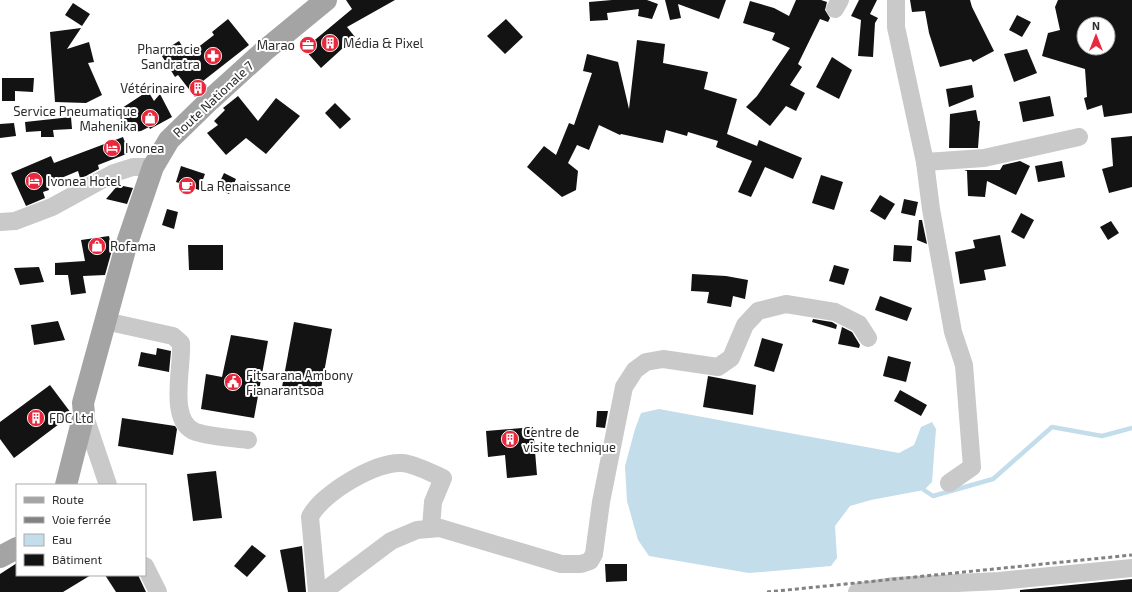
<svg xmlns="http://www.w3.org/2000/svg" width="1132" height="592" font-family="'Exo 2',sans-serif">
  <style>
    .water { fill: #c4ddeb }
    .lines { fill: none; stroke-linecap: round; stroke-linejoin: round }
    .stream { stroke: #c4ddeb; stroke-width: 4.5 }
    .building { fill: #131313; fill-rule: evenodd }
    .minor { stroke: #c9c9c9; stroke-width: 18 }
    .major { stroke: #a4a4a4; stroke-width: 22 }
    .rail { stroke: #818181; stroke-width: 3; stroke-dasharray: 4 3; stroke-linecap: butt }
    .labels { text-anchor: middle; stroke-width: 4; stroke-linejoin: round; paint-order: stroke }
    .poi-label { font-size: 13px; fill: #2c2c2c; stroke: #fff; text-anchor: start }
    .street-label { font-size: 13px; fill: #2c2c2c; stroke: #fff }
  </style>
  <rect width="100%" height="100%" fill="#fff"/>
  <!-- water -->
  <polygon class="water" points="659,409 899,453 914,445 921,427 932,422 936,429 932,482 924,490 871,500 850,506 835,526 837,558 831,566 749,573 649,556 638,540 627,501 625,466 635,429 641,413"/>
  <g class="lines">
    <!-- stream -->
    <polyline class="stream" points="924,490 933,496 993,479 1052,427 1102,436 1132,428"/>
  </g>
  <!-- building -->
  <g class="building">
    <polygon points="346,0 395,0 347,27 355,37 321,68 304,49 352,9"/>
    <polygon points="612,0 647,0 658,4 652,19 638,16 639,9 607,13 608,20 590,21 589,2"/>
    <polygon points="665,0 726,0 719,19 678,4 681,18 670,20"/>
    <polygon points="796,0 821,0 827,2 825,10 830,18 828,22 820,19 798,64 802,67 790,85 805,93 796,111 786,106 770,126 746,107 757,96 790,48 772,40 775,33 743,23 750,1 774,8 789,16"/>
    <polygon points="859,0 877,0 870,14 878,18 875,23 873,57 858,56 861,20 851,16"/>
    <polygon points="910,0 970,0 972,7 994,51 973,62 971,59 940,67 929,33 925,11 912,12"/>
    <path d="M1058,0H1132V113L1104,117L1102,105L1087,110L1084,98L1087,97L1085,69L1042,56L1048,33L1060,30L1055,7ZM1084,24H1108V48H1084Z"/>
    <polygon points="73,3 90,14 82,26 65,15"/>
    <polygon points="1017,15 1031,22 1022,37 1009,30"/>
    <polygon points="228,19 249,45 203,81 207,86 195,97 178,75 175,77 160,53 179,41 188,55 214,35 212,32"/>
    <polygon points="506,19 523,37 505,54 487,36"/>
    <polygon points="81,28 67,49 89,42 94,62 88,63 102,95 86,103 55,102 50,32"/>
    <polygon points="637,40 665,44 663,63 708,72 704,89 737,99 727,134 757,146 759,140 802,158 793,179 765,167 751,197 738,192 752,161 716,147 718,141 688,132 687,136 666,130 663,143 621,134 620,135 599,125 589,150 577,145 568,163 578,171 576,190 562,197 527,167 544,146 556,155 569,123 574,125 592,73 583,71 587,54 618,62 629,109"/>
    <polygon points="1027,49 1037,73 1014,82 1004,54"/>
    <polygon points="832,57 852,70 839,99 816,87"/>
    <polygon points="2,78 34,78 33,92 15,91 15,101 2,101"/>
    <polygon points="972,85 974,97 949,107 946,89"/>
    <polygon points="148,91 154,101 160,94 172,117 150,129 149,127 141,131 133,132 119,110"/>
    <polygon points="238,96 258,121 276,98 300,116 266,154 246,138 226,155 207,133 218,125 214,121 225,110 223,108"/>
    <polygon points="1050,96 1054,116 1023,122 1019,102"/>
    <polygon points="335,103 351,119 340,129 325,113"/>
    <polygon points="976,110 978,121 980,121 978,148 949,148 950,114"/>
    <polygon points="71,117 72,129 53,130 54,137 41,137 41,131 26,132 25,122"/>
    <polygon points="14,123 16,136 0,138 0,124"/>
    <polygon points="1132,136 1132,187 1109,193 1102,169 1113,166 1111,138"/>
    <polygon points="123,137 129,153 98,165 99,169 86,176 80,178 78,171 47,184 49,190 43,192 45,198 26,206 11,173 51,156 54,163"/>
    <polygon points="1020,161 1030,166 1016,195 987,181 985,197 968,196 967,171 964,170 1000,170 1003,165"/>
    <polygon points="1062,161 1065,177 1038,182 1035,166"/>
    <polygon points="181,166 205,174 199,190 176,182"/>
    <polygon points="224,173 236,179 229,194 217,188"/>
    <polygon points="821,175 843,182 834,210 812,203"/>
    <polygon points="118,185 133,188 127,204 106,199"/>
    <polygon points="880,195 895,204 885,220 870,211"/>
    <polygon points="904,199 918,202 915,216 901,213"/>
    <polygon points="167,209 178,212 174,229 162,225"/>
    <polygon points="1021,213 1034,220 1024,239 1011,232"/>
    <polygon points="919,220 922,220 927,244 917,240"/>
    <polygon points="1111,221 1119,233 1108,240 1100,227"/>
    <polygon points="1000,235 1006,266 984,270 986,280 960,284 955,252 975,248 973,240"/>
    <polygon points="109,236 112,250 105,275 83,276 86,293 71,295 68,275 55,275 55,263 85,261 81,240"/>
    <polygon points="188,245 223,245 223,270 189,270"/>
    <polygon points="894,245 912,246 911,262 893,261"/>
    <polygon points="834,265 849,269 844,285 829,281"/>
    <polygon points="39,267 44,282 20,285 14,268"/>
    <polygon points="692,274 726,276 748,280 745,299 733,296 731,307 707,303 709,292 691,291"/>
    <polygon points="880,296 912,308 907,321 875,310"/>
    <polygon points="813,319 832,322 837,325 836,329 812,322"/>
    <polygon points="58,321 65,340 34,345 31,325"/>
    <polygon points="294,322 332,329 320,394 282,387"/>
    <polygon points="842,327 852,332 860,345 859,348 838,344"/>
    <polygon points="231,335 268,341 254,418 201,409 206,374 222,377"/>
    <polygon points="762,338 783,344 774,372 754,366"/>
    <polygon points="157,348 171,351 169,372 138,366 141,352 156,355"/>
    <polygon points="888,356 911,362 906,382 883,376"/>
    <polygon points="708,376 756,385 753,415 703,407"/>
    <polygon points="50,385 71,413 71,415 14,458 0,439 0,422"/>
    <polygon points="900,390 927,405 921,416 894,401"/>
    <polygon points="597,411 608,411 605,428 596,427"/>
    <polygon points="122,418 175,426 177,429 173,455 118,446"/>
    <polygon points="533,427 537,475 507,478 505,455 488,457 486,431"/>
    <polygon points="216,471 222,518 193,521 187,474"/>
    <polygon points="252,545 266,556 247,577 234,566"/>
    <polygon points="302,546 306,592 288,592 280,550"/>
    <polygon points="17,563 17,575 91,575 63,592 0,592 0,574"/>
    <polygon points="605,564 627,564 627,581 606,582"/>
    <polygon points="105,575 138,575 146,592 116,592"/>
    <polygon points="1132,579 1132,592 1020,592 1020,590"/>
  </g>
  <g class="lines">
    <!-- minor -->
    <g class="minor">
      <polyline points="896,0 896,27 925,162 931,209 953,332 964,365 972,467 949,483"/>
      <polyline points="835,9 840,0"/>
      <polyline points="925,162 984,158 1079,137"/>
      <polyline points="0,222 15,221 52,207 114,173 133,167 153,167"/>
      <path d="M105,321L173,336L181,343C183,366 167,422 196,432C212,437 232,438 248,440"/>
      <polyline points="84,414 108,485"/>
      <polyline points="145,566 158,592"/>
      <path d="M317,592L310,517C321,494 376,461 402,463C415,464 431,473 443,478L433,502L431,528"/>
      <polyline points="323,592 391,541 417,530 440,528 561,564 581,564 590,561 594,554 601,502 624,387 635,370 646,362 663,359 718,367 731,358 745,325 758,311 786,304 835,312 859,324 868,338"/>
      <polyline points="857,592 894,586 999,581 1132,568"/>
    </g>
    <!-- major -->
    <g class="major">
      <polyline points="66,485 84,414 83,403 126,246 153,167 169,140 210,100 264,51 326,0"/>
      <polyline points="0,557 17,548"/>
    </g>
    <!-- rail -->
    <polyline class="rail" points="767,592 1132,555"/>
  </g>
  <!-- icons -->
  <defs>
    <symbol id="building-disc" viewBox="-11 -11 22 22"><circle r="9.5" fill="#e8293d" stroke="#fff"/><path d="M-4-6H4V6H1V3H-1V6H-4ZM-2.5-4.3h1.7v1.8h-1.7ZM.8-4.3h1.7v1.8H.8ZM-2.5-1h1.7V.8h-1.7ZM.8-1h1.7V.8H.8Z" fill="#fff"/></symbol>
    <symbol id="office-disc" viewBox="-11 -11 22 22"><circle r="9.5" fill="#e8293d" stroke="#fff"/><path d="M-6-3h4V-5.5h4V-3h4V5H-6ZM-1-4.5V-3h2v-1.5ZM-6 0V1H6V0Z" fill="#fff"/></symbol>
    <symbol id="pharmacy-disc" viewBox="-11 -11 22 22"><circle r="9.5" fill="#e8293d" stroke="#fff"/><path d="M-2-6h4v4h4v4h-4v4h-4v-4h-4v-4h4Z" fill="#fff"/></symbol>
    <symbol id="shop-disc" viewBox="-11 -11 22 22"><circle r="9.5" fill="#e8293d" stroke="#fff"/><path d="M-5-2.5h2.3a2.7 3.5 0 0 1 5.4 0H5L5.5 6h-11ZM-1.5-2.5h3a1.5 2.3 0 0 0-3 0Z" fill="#fff"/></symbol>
    <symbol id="hotel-disc" viewBox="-11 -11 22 22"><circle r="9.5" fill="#e8293d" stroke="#fff"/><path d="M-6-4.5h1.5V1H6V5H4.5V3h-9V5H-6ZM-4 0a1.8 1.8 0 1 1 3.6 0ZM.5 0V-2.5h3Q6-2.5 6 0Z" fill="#fff"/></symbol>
    <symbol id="cafe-disc" viewBox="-11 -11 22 22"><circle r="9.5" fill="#e8293d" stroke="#fff"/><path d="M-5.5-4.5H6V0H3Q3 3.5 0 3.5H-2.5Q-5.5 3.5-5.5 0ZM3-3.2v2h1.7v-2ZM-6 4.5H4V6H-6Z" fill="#fff"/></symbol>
    <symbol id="civic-disc" viewBox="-11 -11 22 22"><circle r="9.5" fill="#e8293d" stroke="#fff"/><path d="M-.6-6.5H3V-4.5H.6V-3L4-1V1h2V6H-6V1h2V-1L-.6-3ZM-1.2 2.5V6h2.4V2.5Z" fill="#fff"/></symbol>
  </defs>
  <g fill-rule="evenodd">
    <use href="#building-disc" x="320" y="33" width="20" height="20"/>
    <use href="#office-disc" x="298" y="35" width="20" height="20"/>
    <use href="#pharmacy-disc" x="203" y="46" width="20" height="20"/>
    <use href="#building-disc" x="188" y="78" width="20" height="20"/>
    <use href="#shop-disc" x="140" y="108" width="20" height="20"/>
    <use href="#hotel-disc" x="102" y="138" width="20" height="20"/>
    <use href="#hotel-disc" x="24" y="171" width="20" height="20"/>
    <use href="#cafe-disc" x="177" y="176" width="20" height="20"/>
    <use href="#shop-disc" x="87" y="236" width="20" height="20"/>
    <use href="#civic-disc" x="223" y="372" width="20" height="20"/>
    <use href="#building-disc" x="26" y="408" width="20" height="20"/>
    <use href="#building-disc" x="500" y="429" width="20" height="20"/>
  </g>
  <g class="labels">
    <!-- poi labels -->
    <g class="poi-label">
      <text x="343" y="48">Média &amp; Pixel</text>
      <text x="295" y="50" text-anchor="end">Marao</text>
      <text x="200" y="54" text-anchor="end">Pharmacie<tspan x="200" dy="15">Sandratra</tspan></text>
      <text x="185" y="93" text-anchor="end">Vétérinaire</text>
      <text x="137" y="116" text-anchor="end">Service Pneumatique<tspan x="137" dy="15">Mahenika</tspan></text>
      <text x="125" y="153">Ivonea</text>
      <text x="47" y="186">Ivonea Hotel</text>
      <text x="200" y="191">La Renaissance</text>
      <text x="110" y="251">Rofama</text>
      <text x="246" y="380">Fitsarana Ambony<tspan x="246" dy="15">Fianarantsoa</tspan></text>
      <text x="49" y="423">FDC Ltd</text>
      <text x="523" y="437">Centre de<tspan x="523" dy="15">visite technique</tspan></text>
    </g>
    <!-- street labels -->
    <g class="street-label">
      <text transform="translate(213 99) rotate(-43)" y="5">Route Nationale 7</text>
    </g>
  </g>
  <!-- legend -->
  <rect x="16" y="484" width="130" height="92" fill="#ffffff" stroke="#ababab"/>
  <rect x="24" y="497" width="20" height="6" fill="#a4a4a4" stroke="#ababab"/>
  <text x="52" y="504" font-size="12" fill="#2c2c2c">Route</text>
  <rect x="24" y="517" width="20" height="6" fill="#818181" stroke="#ababab"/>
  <text x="52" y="524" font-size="12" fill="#2c2c2c">Voie ferrée</text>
  <rect x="24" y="534" width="20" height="12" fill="#c4ddeb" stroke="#ababab"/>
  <text x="52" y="544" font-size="12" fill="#2c2c2c">Eau</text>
  <rect x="24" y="554" width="20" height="12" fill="#131313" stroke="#ababab"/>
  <text x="52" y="564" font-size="12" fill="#2c2c2c">Bâtiment</text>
  <!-- north arrow -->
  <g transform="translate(1096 36)"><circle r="19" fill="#ffffff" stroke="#ababab"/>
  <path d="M0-3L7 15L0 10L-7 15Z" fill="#e8293d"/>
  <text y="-6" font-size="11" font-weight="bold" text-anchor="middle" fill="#2c2c2c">N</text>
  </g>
</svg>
